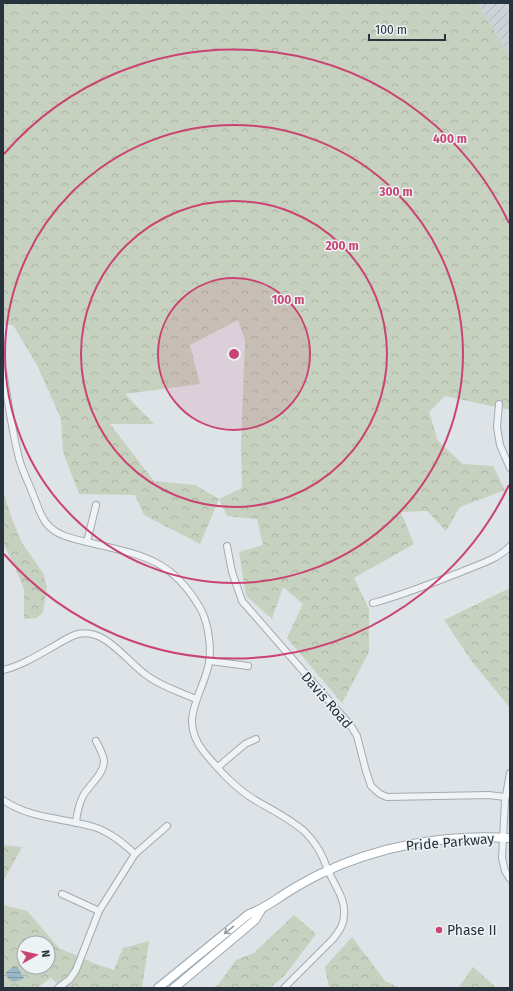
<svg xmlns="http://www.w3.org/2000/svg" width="513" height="991" font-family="'Fira Sans',sans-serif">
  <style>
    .industrial { fill: url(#industrial-furrows) }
    .forest { fill: url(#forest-crowns); fill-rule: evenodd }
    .water { fill: url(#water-rules) }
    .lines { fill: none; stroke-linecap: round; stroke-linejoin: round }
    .minor-casing { stroke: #a3abb1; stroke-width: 8 }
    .major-casing { stroke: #9daab2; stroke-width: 10 }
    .minor { stroke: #f0f3f5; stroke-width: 6 }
    .major { stroke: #fff; stroke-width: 8 }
    .oneway { stroke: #939a9e }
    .ring { fill: none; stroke: #ca4473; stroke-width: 2 }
    .poi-dot { fill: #ca4473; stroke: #edf2f5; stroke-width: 1.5 }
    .labels { text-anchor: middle; stroke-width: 3; stroke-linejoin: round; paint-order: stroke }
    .street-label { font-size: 14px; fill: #27343d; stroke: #edf2f5 }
    .poi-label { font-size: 14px; fill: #27343d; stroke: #edf2f5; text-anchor: start }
    .centre { fill: #ca4473; stroke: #edf2f5; stroke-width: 2 }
    .ring-label { font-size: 12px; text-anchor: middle; font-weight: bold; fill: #ca4473; stroke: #edf2f5; stroke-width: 3; stroke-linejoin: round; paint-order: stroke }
  </style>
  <defs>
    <pattern id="industrial-furrows" width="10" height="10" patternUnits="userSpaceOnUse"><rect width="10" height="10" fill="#cbd3d9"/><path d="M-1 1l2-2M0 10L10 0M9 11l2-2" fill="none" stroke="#aeb6bb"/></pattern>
    <pattern id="forest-crowns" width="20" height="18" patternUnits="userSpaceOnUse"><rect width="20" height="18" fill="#c7d1bf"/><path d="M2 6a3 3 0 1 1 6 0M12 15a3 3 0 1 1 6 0" fill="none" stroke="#abb4a5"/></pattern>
    <pattern id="water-rules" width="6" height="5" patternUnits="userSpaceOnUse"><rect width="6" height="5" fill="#99b8c6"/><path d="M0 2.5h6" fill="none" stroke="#7d96a2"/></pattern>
  </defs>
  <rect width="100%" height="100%" fill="#dde3e7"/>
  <!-- industrial -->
  <polygon class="industrial" points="477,3 510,3 510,55"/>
  <!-- forest -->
  <g class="forest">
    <path d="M3,3H477L510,55V410L445,396L429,412L438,441L463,464L493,466L505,490L460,507L446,531L427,511L401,512L414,544L354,578L369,609V652L342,703L287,638L303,604L283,587L272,619L246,596L239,552L263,545L257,519L227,516L219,499L200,544L144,515L135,495L79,494L63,452L61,419L37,365L13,325H3ZM238,320L245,340L241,447L242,488L219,499L195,485L154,481L110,424H154L125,394L200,384L190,345Z"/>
    <polygon points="3,490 12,519 22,543 43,573 47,587 43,613 36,618 24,619 24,589 15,567 3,543"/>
    <polygon points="510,588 510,708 473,663 444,620"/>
    <polygon points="3,845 22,847 3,882"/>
    <path d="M3,905L27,911L59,948L96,964L114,970L123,948L149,941L142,988H62L51,978L37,988H3ZM24,943H48V967H24Z"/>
    <polygon points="294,915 316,934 285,975 270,988 211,988 218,985 236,960 254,953"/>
    <polygon points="352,937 385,981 400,988 329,988 325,967"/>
    <polygon points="473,967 497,988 458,988"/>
  </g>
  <!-- water -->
  <path class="water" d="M13,967L18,968L24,978C15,983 8,984 6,972Z"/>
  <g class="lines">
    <defs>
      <g id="minor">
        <path d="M3,371C8,401 12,433 20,462C24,474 30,486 34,497C38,506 40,516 47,524C58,537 75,539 91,543C141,555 170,558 199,606C209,622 213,653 207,671C198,701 180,722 204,752C219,770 235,788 255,800C272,810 291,819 305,832C310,837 314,842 317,847C322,854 325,863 328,870C334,885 346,899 344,915C344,925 339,931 333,939L284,988"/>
        <polyline points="499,404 497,427 500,445 510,468"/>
        <polyline points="87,542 96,505"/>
        <polyline points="227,546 232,572 242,601 351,726 357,736 366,771 371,786 380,794 387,797 489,795 505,797"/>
        <path d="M373,603C403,595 432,583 461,572C477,565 499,559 510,546"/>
        <polyline points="210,661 248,666"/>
        <path d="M3,670C21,666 40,654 56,645C63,641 70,636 78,634C107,628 127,663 149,677C163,687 180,692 196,699"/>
        <polyline points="218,767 245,744 256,739"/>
        <polyline points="510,773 505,801 502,858 505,871 510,879"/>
        <path d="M3,800C30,819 64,818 94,827C110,832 123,843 135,854"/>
        <path d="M76,823C77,813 79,804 83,796C89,785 103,775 104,762C104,755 99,747 96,741"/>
        <polyline points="62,894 99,911"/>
        <polyline points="58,988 70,979 76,970 99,911 135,854 167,826"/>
      </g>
      <g id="major">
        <path d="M158,988L249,914C263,909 271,903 283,895C294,888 306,881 318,875C377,846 444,834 510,838"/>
        <polyline points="174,988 255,920 261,910"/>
      </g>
    </defs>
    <!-- minor casing -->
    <use href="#minor" class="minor-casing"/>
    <!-- major casing -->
    <use href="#major" class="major-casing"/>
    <!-- minor -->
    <use href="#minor" class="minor"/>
    <!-- major -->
    <use href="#major" class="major"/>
  </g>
  <!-- one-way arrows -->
  <defs><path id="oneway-shaft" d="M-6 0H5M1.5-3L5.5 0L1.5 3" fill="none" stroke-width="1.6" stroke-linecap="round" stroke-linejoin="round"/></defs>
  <use class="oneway" href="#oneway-shaft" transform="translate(229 930) rotate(141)"/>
  <!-- distance rings -->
  <circle cx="234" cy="354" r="76" fill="#ca4473" fill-opacity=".12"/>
  <g class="ring">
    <circle cx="234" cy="354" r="76"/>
    <circle cx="234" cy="354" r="153"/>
    <circle cx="234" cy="354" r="229"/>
    <path d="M509 485A305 305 0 0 1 4 554M4 154A305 305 0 0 1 509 223"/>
  </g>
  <!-- markers -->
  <circle class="poi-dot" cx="439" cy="930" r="4"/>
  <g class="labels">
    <!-- street labels -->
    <g class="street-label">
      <text transform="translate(327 700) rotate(49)" y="5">Davis Road</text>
      <text transform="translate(450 842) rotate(-5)" y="5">Pride Parkway</text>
    </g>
    <!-- poi labels -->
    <g class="poi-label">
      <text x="447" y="935">Phase II</text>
    </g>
  </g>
  <circle cx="234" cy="354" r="6" class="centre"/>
  <g class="ring-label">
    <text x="450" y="143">400 m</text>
    <text x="396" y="196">300 m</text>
    <text x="342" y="250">200 m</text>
    <text x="288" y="304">100 m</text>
  </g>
  <!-- border -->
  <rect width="513" height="991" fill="none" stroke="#27343d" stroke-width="8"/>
  <!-- north arrow -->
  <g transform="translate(36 955) rotate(82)"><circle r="19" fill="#edf2f5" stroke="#9ea6ab"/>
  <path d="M0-3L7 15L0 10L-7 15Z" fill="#ca4473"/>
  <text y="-6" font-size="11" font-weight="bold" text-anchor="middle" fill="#27343d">N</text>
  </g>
  <!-- scale -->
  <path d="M369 34v6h76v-6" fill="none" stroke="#27343d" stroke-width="2"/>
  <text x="375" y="34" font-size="12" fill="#27343d" stroke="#edf2f5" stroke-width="3" paint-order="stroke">100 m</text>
</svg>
